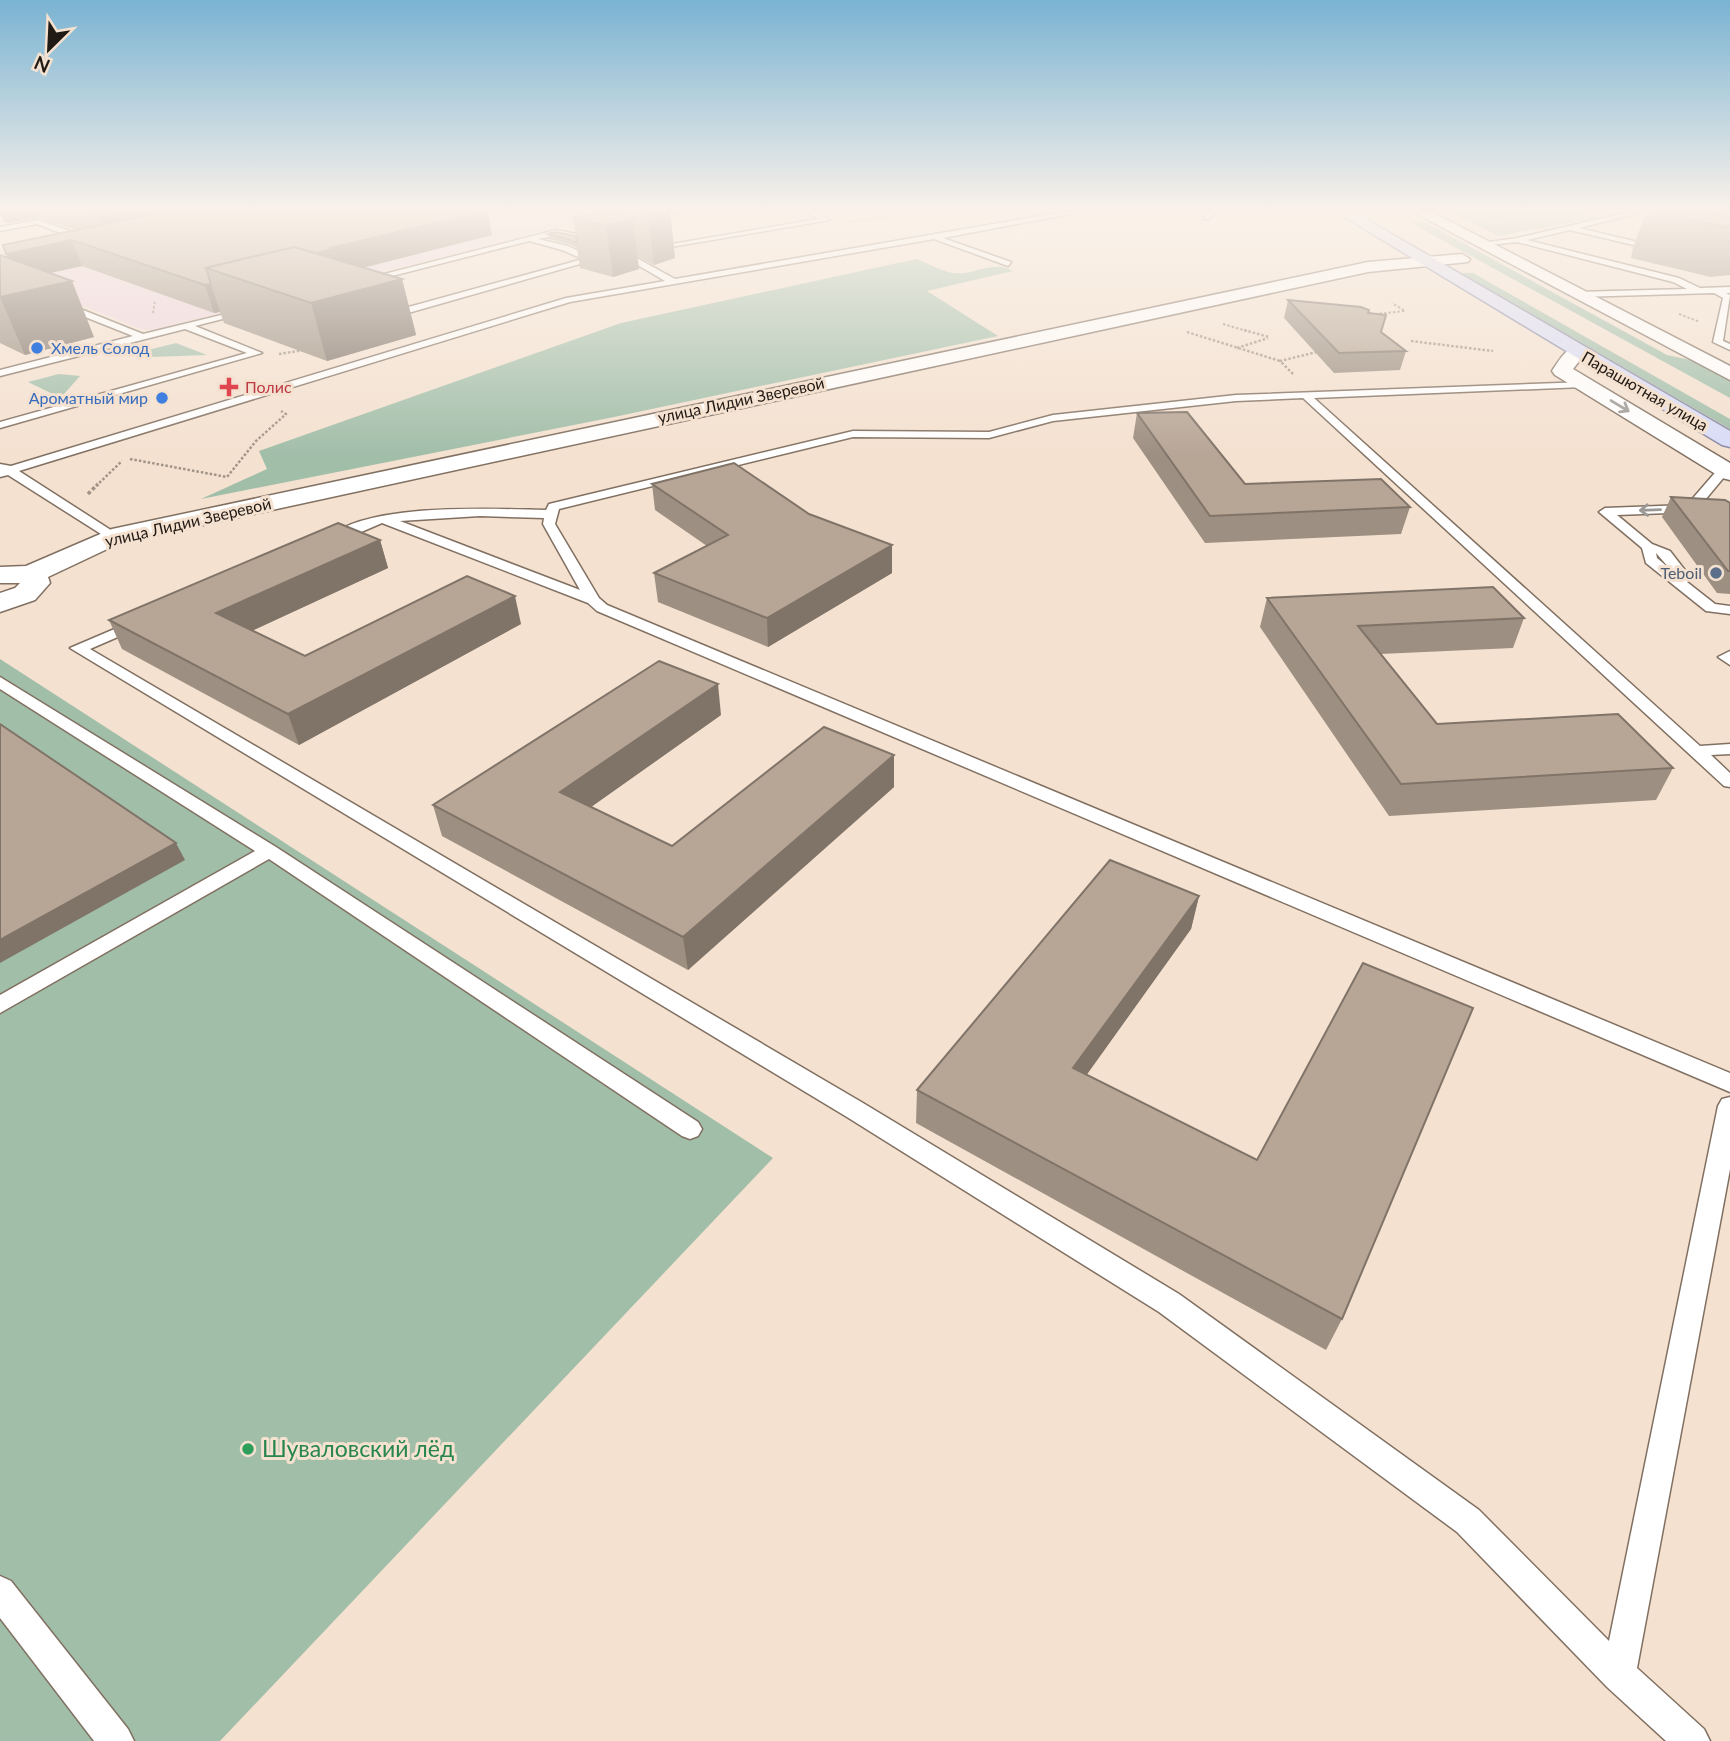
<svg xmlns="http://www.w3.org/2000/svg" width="1730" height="1741" font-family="Lato,sans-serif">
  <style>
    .education { fill: #edd3dc }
    .green { fill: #a1bea9 }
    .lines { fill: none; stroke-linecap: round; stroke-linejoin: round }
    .lane-casing { stroke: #817061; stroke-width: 3 }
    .street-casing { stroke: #817061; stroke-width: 3 }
    .primary-casing { stroke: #8789a4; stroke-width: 3 }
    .path-far2 { stroke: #a19386; stroke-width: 2; stroke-dasharray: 2.5 2; stroke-linecap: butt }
    .path-far1 { stroke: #a19386; stroke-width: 2.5; stroke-dasharray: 2.5 2; stroke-linecap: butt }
    .path { stroke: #a19386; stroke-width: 3.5; stroke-dasharray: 3.5 2.5; stroke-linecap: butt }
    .lane { fill: #fff; fill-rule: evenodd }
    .street { fill: #fff; fill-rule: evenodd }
    .primary { fill: #d8dcf7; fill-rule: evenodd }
    .wall { fill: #9d8f81 }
    .shaded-wall { fill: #807469 }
    .building { fill: #b7a696; stroke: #807469; stroke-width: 2 }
    .oneway { stroke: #9b9895 }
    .shop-dot { fill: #3f7fe0; stroke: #f4e1d0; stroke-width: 2.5 }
    .health-dot { fill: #e0444e; stroke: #f4e1d0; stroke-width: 2.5 }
    .service-dot { fill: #5c6f8a; stroke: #f4e1d0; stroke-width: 2.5 }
    .leisure-dot { fill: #2e9e5b; stroke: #f4e1d0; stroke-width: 2.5 }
    .labels { text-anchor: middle; stroke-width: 6; stroke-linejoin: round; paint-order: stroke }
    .far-shop-label { font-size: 16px; fill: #366cbe; stroke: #f4e1d0; text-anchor: start }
    .far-health-label { font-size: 16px; fill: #be3a42; stroke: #f4e1d0; text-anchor: start }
    .far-street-label { font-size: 16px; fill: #211a14; stroke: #f4e1d0 }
    .far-service-label { font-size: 16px; fill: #4e5e75; stroke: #f4e1d0; text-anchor: end }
    .near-leisure-label { font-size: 23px; fill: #27864d; stroke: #f4e1d0; text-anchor: start }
  </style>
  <rect width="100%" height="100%" fill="#f4e1d0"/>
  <!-- education -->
  <polygon class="education" points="282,212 618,212 153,330 141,329 4,274"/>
  <!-- green -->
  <g class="green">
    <polygon points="1451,212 1578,212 1596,218 1498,236"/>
    <polygon points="1423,221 1667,355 1695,361 1730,379 1730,398 1409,222"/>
    <path d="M916,259C928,263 941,271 953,273C974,276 993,259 1013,271L927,291L998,336L614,417L201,499L267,469L259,451L621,323Z"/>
    <polygon points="1461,273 1473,273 1730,419 1730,429"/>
    <polygon points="176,343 207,355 151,357 148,350"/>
    <polygon points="59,374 80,376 64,394 57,396 28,382"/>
    <polygon points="0,659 773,1158 220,1741 0,1741"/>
  </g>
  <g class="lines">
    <defs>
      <g id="lane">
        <polygon points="670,212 683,212 647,223 643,221"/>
        <polygon points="805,212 815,212 830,220 647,251 643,249 818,219"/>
        <path d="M1063,212H1081L943,238L1011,262L1008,266L934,239L570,302L19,471L117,534L119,537L112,541L8,475L0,477V464L11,466L566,298L665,281C626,259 584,227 538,239L568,246L591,257L604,254L608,256L394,317L383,312L387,309L394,311L583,259L562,250L529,241L361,284L357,281L556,230L602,239L675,279Z"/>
        <polygon points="1208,212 1216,212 1209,219 1203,219"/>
        <polygon points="1629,212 1643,212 1579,228 1663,248 1663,252 1570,230 1527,240 1679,278 1700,288 1730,287 1730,293 1726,293 1730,295 1723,341 1730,344 1730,350 1713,342 1723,298 1714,293 1578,297 1575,292 1687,289 1673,282 1517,242 1479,246 1475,244 1517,238"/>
        <polygon points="38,220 93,239 94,241 87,243 37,224 0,231 0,227"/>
        <polygon points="63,302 143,334 250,308 250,312 195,326 262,353 0,428 0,422 247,353 185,329 0,376 0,370 133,336 60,307 60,303"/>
        <path d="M1587,382V386L1583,387L1314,398L1700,746L1730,744V754L1711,755L1730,773V787L1724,786L1303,398L1236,401L1053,421L989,438L853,437L559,509L555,524L599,598L607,605L1730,1073V1092L597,611L588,603L382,523L338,542H328L326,539C366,502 492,509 546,510L549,504L853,431L989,432L1053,415L1236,395ZM480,516L544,518L543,524L580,590L400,521Z"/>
        <path d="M1720,467L1730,470L1695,512L1617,515L1652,544L1670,551L1691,578L1687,582L1715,604L1730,606V614L1706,611L1646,563L1642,548L1599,512L1605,508L1687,505ZM1656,553L1670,569L1657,558Z"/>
        <polygon points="138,619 143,620 145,623 143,626 90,649 863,1103 1179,1294 1479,1510 1609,1641 1718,1106 1722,1099 1730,1097 1730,1169 1637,1668 1704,1729 1710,1741 1666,1741 1607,1687 1457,1532 1159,1312 847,1117 70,648"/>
        <polygon points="1730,651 1730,665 1718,657"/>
        <polygon points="0,677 276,847 698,1122 702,1129 698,1136 690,1139 682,1136 269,859 0,1013 0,995 255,851 0,689"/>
        <polygon points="0,1576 11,1581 128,1729 134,1741 94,1741 0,1618"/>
      </g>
      <g id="street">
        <polygon points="1413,212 1432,212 1730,366 1730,380"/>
        <polygon points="1462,254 1470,259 1468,262 1368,272 120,543 48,577 50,583 35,600 0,612 0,593 15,588 20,583 0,583 0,567 26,566 112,529 1368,262"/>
        <path d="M1577,345L1587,351L1573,369L1730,463V480L1722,478L1555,375L1552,371C1558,362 1566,348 1577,345Z"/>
      </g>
      <polygon id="primary" points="1336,212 1354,212 1730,431 1730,447 1722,445"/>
    </defs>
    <!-- lane casing -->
    <use href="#lane" class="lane-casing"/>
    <!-- street casing -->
    <use href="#street" class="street-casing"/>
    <!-- primary casing -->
    <use href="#primary" class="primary-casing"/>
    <!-- path-far2 -->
    <g class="path-far2">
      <polyline points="505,212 525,217"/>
      <polyline points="485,215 498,212"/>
      <polyline points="1486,217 1505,218"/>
      <polyline points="847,222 919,212"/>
      <polyline points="153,313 155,300"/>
      <polyline points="1679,314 1700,322"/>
      <polyline points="1366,315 1405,311 1392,303"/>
      <polyline points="1223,324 1250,332"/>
    </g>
    <!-- path-far1 -->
    <g class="path-far1">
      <polyline points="1244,330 1269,337"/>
      <polyline points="1187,332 1280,361"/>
      <polyline points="1411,341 1493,351"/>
      <polyline points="1237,348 1268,338"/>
      <polyline points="279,354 305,350"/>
      <polyline points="1293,374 1280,361 1321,351"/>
      <polyline points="130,459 227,477 256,441 286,414 281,411"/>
      <polyline points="96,486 122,461"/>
    </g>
    <!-- path -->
    <polyline class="path" points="88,494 98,484"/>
    <!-- lane -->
    <use href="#lane" class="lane"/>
    <!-- street -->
    <use href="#street" class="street"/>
    <!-- primary -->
    <use href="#primary" class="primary"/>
  </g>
  <!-- wall -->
  <g class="wall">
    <polygon points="0,212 488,212 492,235 363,268 402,279 416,335 327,361 224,323 220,312 214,313 82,266 50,273 94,337 25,355 0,343 0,255 7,258 76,230 39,218 5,223"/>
    <polygon points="631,212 670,212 675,258 654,265 637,256 639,269 613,277 580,268 577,248 569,244 549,239 548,234 576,236 573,218 632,218"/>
    <polygon points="1646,212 1730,212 1730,275 1711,277 1631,258 1633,248"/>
    <polygon points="1288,300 1386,315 1381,332 1406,351 1400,370 1334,373 1284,318"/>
    <polygon points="1137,413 1245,484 1410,507 1401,534 1205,543 1133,438"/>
    <polygon points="652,484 892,573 768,647 658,602 654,573 707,546 655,510"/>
    <polygon points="1671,497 1730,503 1730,594 1717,593 1662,517"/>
    <polygon points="380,540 388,568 253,630 305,656 521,624 299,745 122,649 109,620"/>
    <polygon points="1267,598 1524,618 1513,648 1380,654 1437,724 1673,768 1656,800 1389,816 1260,627"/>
    <polygon points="721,715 591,807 672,846 894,755 894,787 688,970 442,836 433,805"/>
    <polygon points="1199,896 1191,929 1086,1075 1342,1319 1326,1350 916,1123 917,1090"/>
  </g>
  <!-- shaded-wall -->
  <g class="shaded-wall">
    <polygon points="0,212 37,212 39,218 5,223"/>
    <polygon points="122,212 246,212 109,241 100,217"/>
    <polygon points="481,212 488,212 492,235 341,273 236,278 331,248"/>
    <polygon points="658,212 670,212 675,258 654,265 648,215"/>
    <polygon points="633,219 639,269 613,277 606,226"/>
    <polygon points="72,240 82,266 17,280 6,254"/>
    <polygon points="402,279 416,335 327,361 311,303"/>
    <polygon points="72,281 94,337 25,355 0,297"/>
    <polygon points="211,284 220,312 214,313 205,285"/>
    <polygon points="380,540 388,568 228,642 216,613"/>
    <polygon points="892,545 892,573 768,647 767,618"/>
    <polygon points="515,596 521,624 299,745 288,714"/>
    <polygon points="718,684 721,715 567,824 560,792"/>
    <polygon points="894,755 894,787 688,970 683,937"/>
    <polygon points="176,843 185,860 0,963 0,940"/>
    <polygon points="1199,896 1191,929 1068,1101 1073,1068"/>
  </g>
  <!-- building -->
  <g class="building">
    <polygon points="87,212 122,212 100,217"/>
    <polygon points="164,212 481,212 331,248 334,249 316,253 294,247 206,268 211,284 205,285 72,240 6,254 3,245"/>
    <polygon points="598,212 620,212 633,219 606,226 573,218"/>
    <polygon points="643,212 658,212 648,215"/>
    <polygon points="1657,212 1704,212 1730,218 1730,228"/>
    <polygon points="555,232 576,236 577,243 569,239 548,234"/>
    <polygon points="294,247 402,279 311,303 206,268"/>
    <polygon points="0,255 72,281 0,297"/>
    <polygon points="1288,300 1361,307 1369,310 1368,313 1386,315 1381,332 1406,351 1339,353"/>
    <polygon points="1187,412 1245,484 1381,479 1410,507 1210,516 1137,413"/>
    <polygon points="734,463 809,514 892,545 767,618 654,573 728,535 652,484"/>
    <polygon points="1671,497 1725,500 1730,503 1730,571 1728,571"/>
    <polygon points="338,523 380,540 216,613 305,656 467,576 515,596 288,714 109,620"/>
    <polygon points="1493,587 1524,618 1358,626 1437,724 1618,714 1673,768 1401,784 1267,598"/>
    <polygon points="659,661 718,684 560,792 672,846 824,727 894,755 683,937 433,805"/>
    <polygon points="0,724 176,843 0,940"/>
    <polygon points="1110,860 1199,896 1073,1068 1257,1160 1363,963 1473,1008 1342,1319 917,1090"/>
  </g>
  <!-- one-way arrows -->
  <defs><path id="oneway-shaft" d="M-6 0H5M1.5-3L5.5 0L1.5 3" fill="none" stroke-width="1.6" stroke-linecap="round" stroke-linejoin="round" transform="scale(1.75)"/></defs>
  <g class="oneway">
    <use href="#oneway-shaft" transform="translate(1620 406) rotate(31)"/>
    <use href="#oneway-shaft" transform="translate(1650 510) rotate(178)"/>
  </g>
  <!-- sky -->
  <linearGradient id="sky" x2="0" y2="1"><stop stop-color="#7ab3d2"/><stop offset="0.46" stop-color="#faf2ea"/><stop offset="1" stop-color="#faf2ea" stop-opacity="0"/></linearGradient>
  <rect width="1730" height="456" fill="url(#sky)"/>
  <!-- markers -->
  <g class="shop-dot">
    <circle cx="37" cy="348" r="7"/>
    <circle cx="162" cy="398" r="7"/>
  </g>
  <path class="health-dot" d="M225.5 376.5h7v7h7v7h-7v7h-7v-7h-7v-7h7z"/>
  <circle class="service-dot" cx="1716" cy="573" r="7"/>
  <circle class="leisure-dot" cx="248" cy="1449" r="7"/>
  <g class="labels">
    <!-- far-shop labels -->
    <g class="far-shop-label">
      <text x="51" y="354">Хмель Солод</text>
      <text x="148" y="404" text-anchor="end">Ароматный мир</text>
    </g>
    <!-- far-health labels -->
    <g class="far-health-label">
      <text x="245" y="393">Полис</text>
    </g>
    <!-- far-street labels -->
    <g class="far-street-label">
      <text transform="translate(1645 391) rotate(30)" y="6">Парашютная улица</text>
      <text transform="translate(741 400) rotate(-12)" y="6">улица Лидии Зверевой</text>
      <text transform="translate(188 522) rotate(-13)" y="6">улица Лидии Зверевой</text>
    </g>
    <!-- far-service labels -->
    <g class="far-service-label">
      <text x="1702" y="579">Teboil</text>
    </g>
    <!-- near-leisure labels -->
    <g class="near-leisure-label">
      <text x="262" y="1457">Шуваловский лёд</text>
    </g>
  </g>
  <!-- north arrow -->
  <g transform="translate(49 49) rotate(204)" stroke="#f4e1d0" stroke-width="5" paint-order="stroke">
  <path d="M0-5L12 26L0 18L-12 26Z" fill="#211a14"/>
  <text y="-10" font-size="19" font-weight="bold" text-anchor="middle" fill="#211a14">N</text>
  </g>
</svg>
